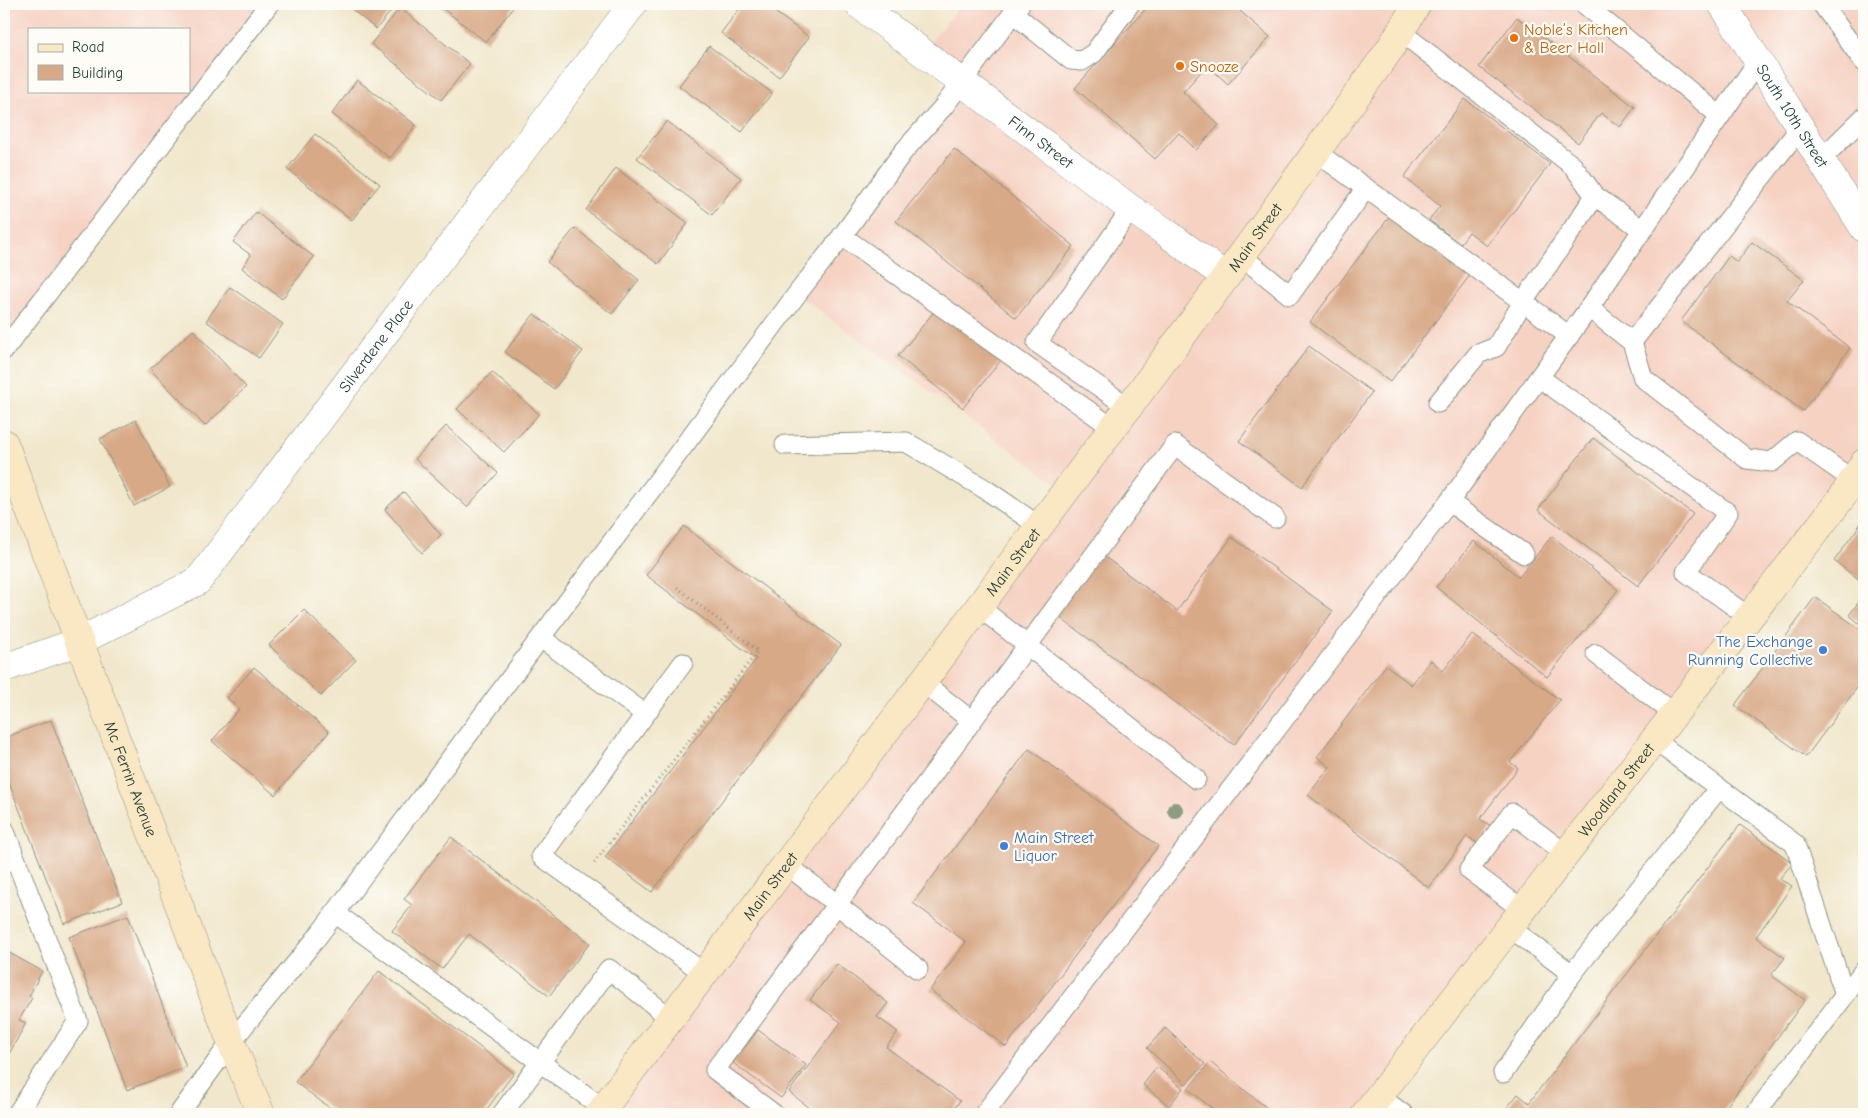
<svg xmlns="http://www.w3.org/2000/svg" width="1868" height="1118" font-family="'Comic Neue',sans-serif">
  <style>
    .built { fill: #f6d2c3; fill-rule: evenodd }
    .building { fill: #d8a987 }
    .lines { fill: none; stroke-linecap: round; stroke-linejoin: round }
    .lane-casing { stroke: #889280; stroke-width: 21 }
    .street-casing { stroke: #889280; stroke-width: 29 }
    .secondary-casing { stroke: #889280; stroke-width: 29 }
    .path { stroke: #889280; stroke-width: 3; stroke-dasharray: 1 4; stroke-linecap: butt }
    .lane { stroke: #fff; stroke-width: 19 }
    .street { stroke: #fff; stroke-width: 28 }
    .secondary { stroke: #fae7c3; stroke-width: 28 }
    .tree { fill: #8c9d82 }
    .food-dot { fill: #e8710a; stroke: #fdfcf7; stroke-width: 2 }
    .shop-dot { fill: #3f7fe0; stroke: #fdfcf7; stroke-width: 2 }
    .labels { text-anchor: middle; stroke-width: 4.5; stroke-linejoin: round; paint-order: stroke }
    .food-label { font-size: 16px; fill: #c56008; stroke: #fdfcf7; text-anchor: start }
    .street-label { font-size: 16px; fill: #1f3d34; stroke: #fdfcf7 }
    .shop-label { font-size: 16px; fill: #366cbe; stroke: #fdfcf7; text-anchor: end }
  </style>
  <rect width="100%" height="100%" fill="#fdfcf7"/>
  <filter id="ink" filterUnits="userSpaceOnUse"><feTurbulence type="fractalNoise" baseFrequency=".02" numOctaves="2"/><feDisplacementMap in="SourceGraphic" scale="10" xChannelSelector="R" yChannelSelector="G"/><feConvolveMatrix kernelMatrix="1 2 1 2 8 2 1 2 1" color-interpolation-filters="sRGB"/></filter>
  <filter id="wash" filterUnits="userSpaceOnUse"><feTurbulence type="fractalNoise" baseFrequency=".0096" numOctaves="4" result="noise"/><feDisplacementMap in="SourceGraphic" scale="20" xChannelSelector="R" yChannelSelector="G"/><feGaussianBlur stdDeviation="1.12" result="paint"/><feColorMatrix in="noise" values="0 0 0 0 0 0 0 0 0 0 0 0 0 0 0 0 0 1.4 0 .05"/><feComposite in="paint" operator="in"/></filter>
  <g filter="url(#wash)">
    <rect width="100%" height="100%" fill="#f1e7cc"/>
    <!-- built -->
    <g class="built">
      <path d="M4,4H267L4,336ZM29,29H189V91H29Z"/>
      <polygon points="961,4 1864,4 1864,463 1365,1114 599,1114 1066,490 797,294 963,81 923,51"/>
    </g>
    <g id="blocks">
      <!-- building -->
      <g class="building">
        <polygon points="345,4 397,4 376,29"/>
        <polygon points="437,4 516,4 486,42"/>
        <polygon points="743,4 764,4 809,37 779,77 721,33"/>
        <polygon points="1150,4 1232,4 1270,37 1228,84 1207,65 1183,92 1219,125 1196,150 1179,133 1155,159 1075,88"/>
        <polygon points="400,8 470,64 441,100 371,44"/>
        <polygon points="1517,17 1635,107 1620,127 1601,113 1578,143 1479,67"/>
        <polygon points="709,46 772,93 742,132 679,86"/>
        <polygon points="357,80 416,125 390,158 332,114"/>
        <polygon points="1465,99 1550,164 1487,246 1469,232 1460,244 1429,220 1440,206 1404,177"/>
        <polygon points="667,121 741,178 712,215 637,158"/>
        <polygon points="315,134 380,184 352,220 287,169"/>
        <polygon points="954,149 1074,246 1016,318 896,221"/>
        <polygon points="616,168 688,223 658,264 586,210"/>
        <polygon points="256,212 314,257 282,299 242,268 251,255 233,242"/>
        <polygon points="1390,216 1470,275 1390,382 1310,322"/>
        <polygon points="575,228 639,280 612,314 547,262"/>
        <polygon points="1752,242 1804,280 1787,301 1850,348 1803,411 1681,321 1729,256 1737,262"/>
        <polygon points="230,287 283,324 259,358 206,321"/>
        <polygon points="936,309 1001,360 963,408 898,356"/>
        <polygon points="534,314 583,351 554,389 505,352"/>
        <polygon points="193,330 246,387 205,426 150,369"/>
        <polygon points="1309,346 1372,392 1302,487 1239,441"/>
        <polygon points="492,372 539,414 504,452 457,409"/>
        <polygon points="136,420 170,487 134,506 100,439"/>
        <polygon points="446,426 498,473 467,507 415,459"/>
        <polygon points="1593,438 1693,514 1638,586 1538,510"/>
        <polygon points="404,492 441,535 422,553 385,509"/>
        <polygon points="1864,519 1864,583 1834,561"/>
        <polygon points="684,526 841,645 652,892 605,857 756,659 646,575"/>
        <polygon points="1552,536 1618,590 1547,677 1436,587 1474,541 1519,577"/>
        <polygon points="1232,537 1333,611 1234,745 1056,615 1101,554 1177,611"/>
        <polygon points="1864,595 1864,627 1849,615"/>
        <polygon points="1815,597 1864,632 1864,678 1806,757 1735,705"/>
        <polygon points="304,610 356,660 321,696 269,645"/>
        <polygon points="1472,634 1560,700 1510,762 1518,768 1480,819 1491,826 1478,844 1467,836 1429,888 1308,795 1330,767 1317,757 1386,665 1411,685 1431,660 1443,671"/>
        <polygon points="254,667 329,732 275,795 212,741 239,709 227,698"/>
        <polygon points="51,720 122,902 64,924 4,770 4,738"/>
        <polygon points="1029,749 1158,846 1006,1047 930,990 966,942 913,903"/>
        <polygon points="1740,825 1793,863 1779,879 1792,886 1756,937 1785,958 1771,975 1805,1000 1721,1114 1502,1114 1518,1094 1529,1103"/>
        <polygon points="451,837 590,943 549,996 469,934 442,969 392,931 412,905 404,899"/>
        <polygon points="128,915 186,1067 127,1090 69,937"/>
        <polygon points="4,950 42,971 29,996 32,998 19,1020 26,1023 4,1063"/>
        <polygon points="837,964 888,1003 877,1017 898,1032 886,1047 960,1101 950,1114 818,1114 789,1092 841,1022 810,1000"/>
        <polygon points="379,971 514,1073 483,1114 338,1114 295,1082"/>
        <polygon points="1165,1028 1205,1064 1186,1084 1147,1048"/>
        <polygon points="758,1030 806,1065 781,1098 733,1063"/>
        <polygon points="1210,1062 1274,1114 1219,1114 1188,1089"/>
        <polygon points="1157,1067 1183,1088 1169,1106 1143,1085"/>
      </g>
    </g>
  </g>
  <g filter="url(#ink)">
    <use href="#blocks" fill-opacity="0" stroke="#889280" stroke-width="1"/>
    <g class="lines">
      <defs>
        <g id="lane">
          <polyline points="1584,4 1720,116"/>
          <polyline points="1822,4 1864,62"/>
          <polyline points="1013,13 1071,60 1082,61 1094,53 1130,4"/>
          <polyline points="1401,32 1573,166 1595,196 1643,230"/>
          <polyline points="1316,152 1523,302 1595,196"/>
          <polyline points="1821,159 1864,117"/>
          <polyline points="842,236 1113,428"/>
          <polyline points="1241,256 1290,295 1366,188"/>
          <polyline points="1589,308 1632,342 1643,378 1747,459 1772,462 1797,441 1853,480"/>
          <polyline points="1632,342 1801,127"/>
          <polyline points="4,350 269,4"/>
          <polyline points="1540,378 1728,513 1686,572 1749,617"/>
          <polyline points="1438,403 1478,354 1496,347 1523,302 1569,336"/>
          <polyline points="1128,407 1037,343 1131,209"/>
          <polyline points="785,445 906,442 985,489 1039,526"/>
          <polyline points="1449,502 1524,554"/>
          <polyline points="979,607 1196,779"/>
          <polyline points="541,638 645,714"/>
          <polyline points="1596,654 1674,714"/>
          <polyline points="683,663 541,856 704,973"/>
          <polyline points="922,682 972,721"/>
          <polyline points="1654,740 1795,844 1845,995"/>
          <polyline points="4,829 78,1021 17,1114"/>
          <polyline points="786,864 918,969"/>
          <polyline points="1523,910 1469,870 1512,813 1566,854"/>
          <polyline points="335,913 603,1108"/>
          <polyline points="1509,927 1572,974 1719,788"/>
          <polyline points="1503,1073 1572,974"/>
          <polyline points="1379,1096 1403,1114"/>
          <polyline points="179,1114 231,1042 315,940 797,294 842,236 903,152 944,106 1020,4"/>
          <polyline points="502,1114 609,969 670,1018"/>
          <polyline points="774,1114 715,1070 1175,445 1275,518"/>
          <polyline points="984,1114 1449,502 1589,308 1758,61"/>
          <polyline points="1755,1114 1864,970"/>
        </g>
        <g id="street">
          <path id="s1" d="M858,4L1131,209L1164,231L1226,277"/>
          <path id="s2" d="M1722,4L1864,228"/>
          <path id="s3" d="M4,668L78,642L198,581L633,4"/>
        </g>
        <g id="secondary">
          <path id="s4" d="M4,443L231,1042L261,1114"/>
          <path id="s5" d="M599,1114L1226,277L1390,49L1417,4"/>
          <path id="s6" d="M1365,1114L1843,496L1864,463"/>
        </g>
      </defs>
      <!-- lane casing -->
      <use href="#lane" class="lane-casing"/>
      <!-- street casing -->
      <use href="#street" class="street-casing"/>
      <!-- secondary casing -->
      <use href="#secondary" class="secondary-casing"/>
      <!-- path -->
      <polyline class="path" points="594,863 758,651 674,585"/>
      <!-- lane -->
      <use href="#lane" class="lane"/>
      <!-- street -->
      <use href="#street" class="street"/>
      <!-- secondary -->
      <use href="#secondary" class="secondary"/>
    </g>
    <!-- trees -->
    <circle class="tree" cx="1175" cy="810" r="8"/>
  </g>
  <!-- markers -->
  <g class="food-dot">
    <circle cx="1514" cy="38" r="5"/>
    <circle cx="1180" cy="66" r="5"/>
  </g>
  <g class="shop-dot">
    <circle cx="1823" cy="650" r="5"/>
    <circle cx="1004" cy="846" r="5"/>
  </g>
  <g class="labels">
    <!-- food labels -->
    <g class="food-label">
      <text x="1524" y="35">Noble’s Kitchen<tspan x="1524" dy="18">&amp; Beer Hall</tspan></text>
      <text x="1190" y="72">Snooze</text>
    </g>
    <!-- street labels -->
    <g class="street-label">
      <text dy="6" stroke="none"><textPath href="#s2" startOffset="132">South 10th Street</textPath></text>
      <text dy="6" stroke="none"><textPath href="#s1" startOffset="229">Finn Street</textPath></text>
      <text dy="6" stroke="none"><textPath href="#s5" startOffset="1095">Main Street</textPath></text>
      <text dy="6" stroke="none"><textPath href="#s3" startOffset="508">Silverdene Place</textPath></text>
      <text dy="6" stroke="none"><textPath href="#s5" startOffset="690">Main Street</textPath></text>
      <text dy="6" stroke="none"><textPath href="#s4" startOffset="359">Mc Ferrin Avenue</textPath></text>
      <text dy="6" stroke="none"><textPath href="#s6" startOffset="410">Woodland Street</textPath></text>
      <text dy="6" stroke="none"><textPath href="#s5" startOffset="285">Main Street</textPath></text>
    </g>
    <!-- shop labels -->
    <g class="shop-label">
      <text x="1813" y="647">The Exchange<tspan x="1813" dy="18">Running Collective</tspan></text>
      <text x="1014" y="843" text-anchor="start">Main Street<tspan x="1014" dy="18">Liquor</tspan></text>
    </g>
  </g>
  <!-- margin -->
  <rect width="1868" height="1118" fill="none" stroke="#fdfcf7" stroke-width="20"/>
  <!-- legend -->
  <rect x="28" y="28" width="162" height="65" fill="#fdfcf7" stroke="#a4b0a9"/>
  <rect x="38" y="44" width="25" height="8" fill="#fae7c3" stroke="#a4b0a9"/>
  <text x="72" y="52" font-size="15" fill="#1f3d34">Road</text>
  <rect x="38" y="65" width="25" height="15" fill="#d8a987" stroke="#a4b0a9"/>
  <text x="72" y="78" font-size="15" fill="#1f3d34">Building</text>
</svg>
